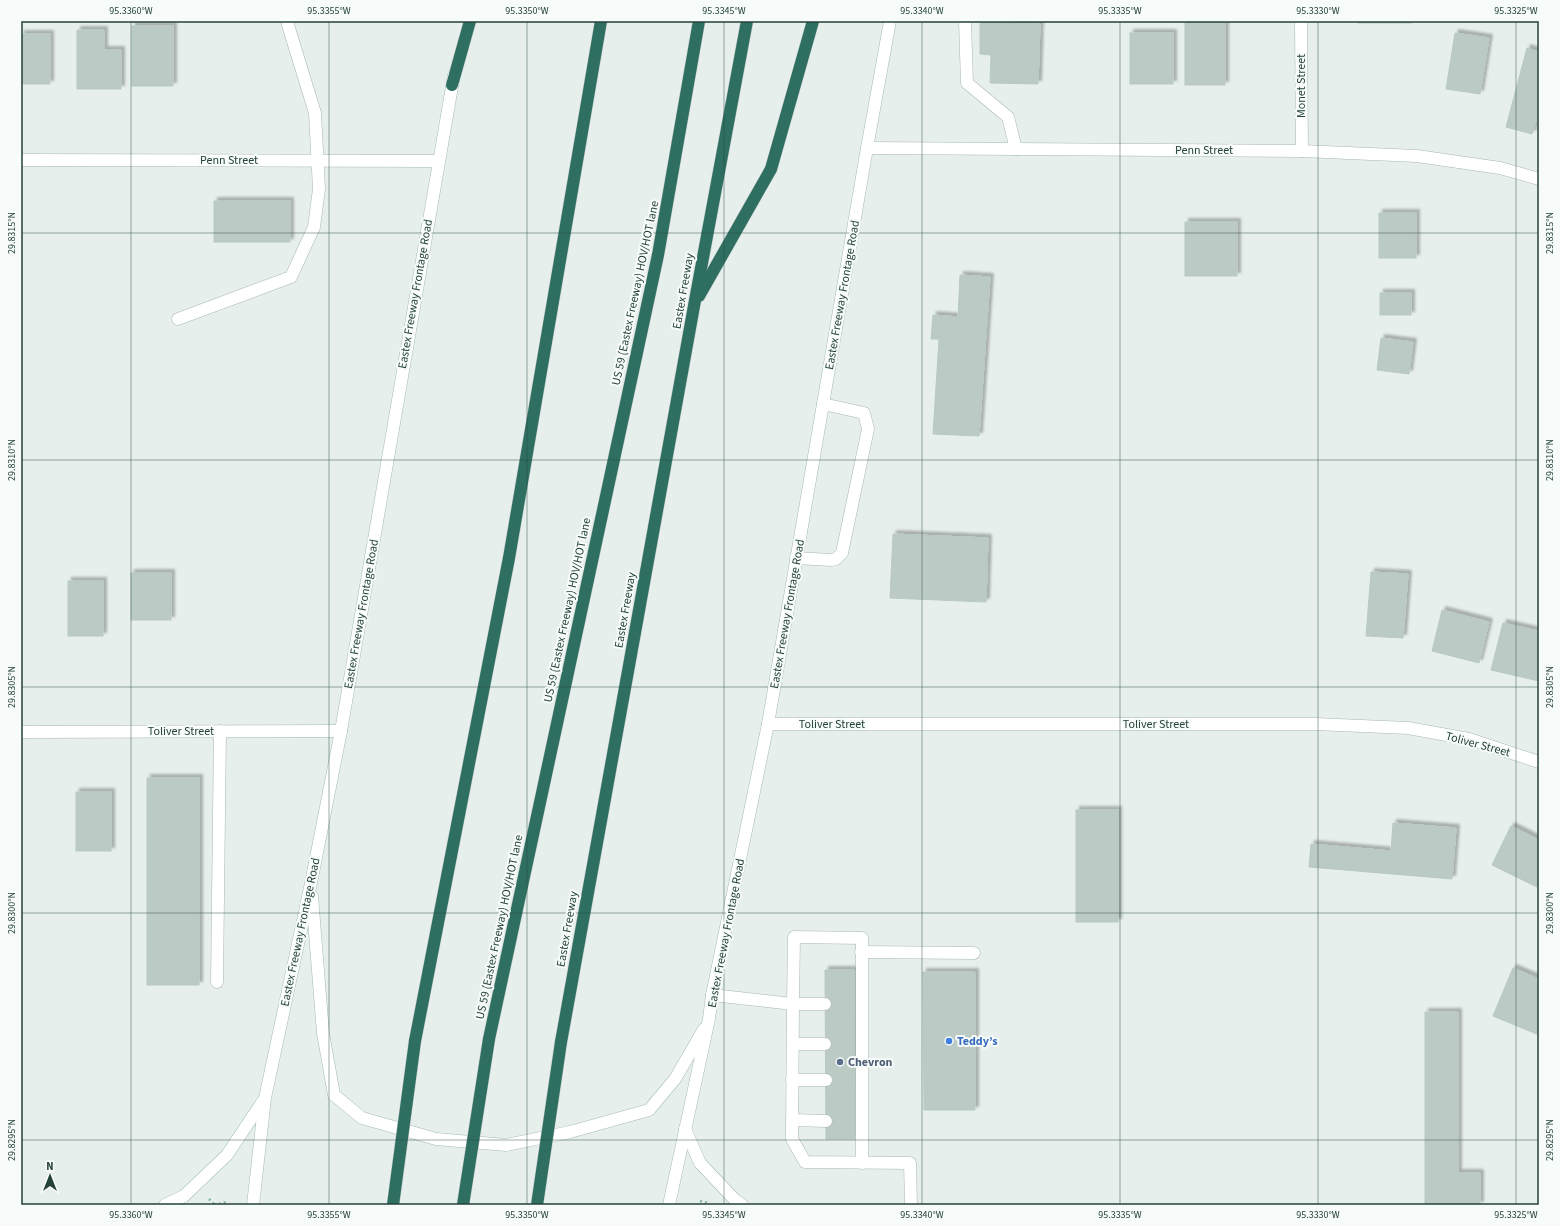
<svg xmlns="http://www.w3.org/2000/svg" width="1560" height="1226" font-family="'Source Sans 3',sans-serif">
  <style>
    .building { fill: #bbcac4; stroke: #b8c9c2; filter: url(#shadow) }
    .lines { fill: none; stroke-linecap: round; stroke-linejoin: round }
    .service-casing { stroke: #a8b8b2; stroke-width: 13 }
    .minor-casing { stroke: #a8b8b2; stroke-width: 13 }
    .secondary-casing { stroke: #a4bbb3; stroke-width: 13 }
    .motorway-casing { stroke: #c2cac8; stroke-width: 13 }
    .path { stroke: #86b3a5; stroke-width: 2.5; stroke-dasharray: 2 3; stroke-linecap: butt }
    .service { stroke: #fff; stroke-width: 12 }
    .minor { stroke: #fff; stroke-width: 12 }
    .secondary { stroke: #fff; stroke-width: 12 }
    .motorway { stroke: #2f6f62; stroke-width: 12 }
    .motorway-bridge-casing { stroke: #c2cac8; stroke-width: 13; stroke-linecap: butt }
    .motorway-bridge { stroke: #2f6f62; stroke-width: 12 }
    .ticks { fill: none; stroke: #24423a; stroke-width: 1; stroke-opacity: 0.45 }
    .shop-dot { fill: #3f7fe0; stroke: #f7fbf9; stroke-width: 1.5 }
    .service-dot { fill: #5c6f8a; stroke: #f7fbf9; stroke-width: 1.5 }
    .labels { text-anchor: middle; stroke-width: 4; stroke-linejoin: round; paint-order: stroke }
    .street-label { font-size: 12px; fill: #24423a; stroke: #f7fbf9 }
    .shop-label { font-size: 12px; font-weight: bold; fill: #366cbe; stroke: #f7fbf9; text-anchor: start }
    .service-label { font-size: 12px; font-weight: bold; fill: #4e5e75; stroke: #f7fbf9; text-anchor: start }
    .neatline { fill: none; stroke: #24423a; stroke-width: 1.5 }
    .ticks-label { font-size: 10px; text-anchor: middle; fill: #24423a }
  </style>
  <defs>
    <filter id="shadow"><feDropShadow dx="3.5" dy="-3.5" stdDeviation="1" flood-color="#0004"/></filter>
  </defs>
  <rect width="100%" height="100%" fill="#e6efeb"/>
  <!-- building -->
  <g class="building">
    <rect x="1185" y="21" width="40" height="64"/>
    <rect x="1358" y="21" width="53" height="2"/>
    <polygon points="980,23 1040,24 1038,84 990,83 991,55 980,54"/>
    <rect x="132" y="26" width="41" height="60"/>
    <polygon points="77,30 104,30 104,50 121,50 121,89 77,89"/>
    <rect x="1130" y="33" width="43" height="51"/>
    <polygon points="1455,33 1489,38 1480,94 1446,89"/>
    <rect x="21" y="34" width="29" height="50"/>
    <polygon points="1527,48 1539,52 1539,111 1532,134 1506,127"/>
    <rect x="214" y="201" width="76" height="41"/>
    <rect x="1379" y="213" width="37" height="45"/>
    <rect x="1185" y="222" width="52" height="54"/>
    <polygon points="960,275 990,277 979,436 933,434 939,339 931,339 933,315 958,317"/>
    <rect x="1380" y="293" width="31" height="22"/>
    <polygon points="1381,338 1413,342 1409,374 1377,370"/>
    <polygon points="893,534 988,538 986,602 890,598"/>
    <polygon points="1371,572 1408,574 1403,638 1366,636"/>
    <rect x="131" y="573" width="40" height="47"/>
    <rect x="68" y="581" width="35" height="55"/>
    <polygon points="1442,610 1489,622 1479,663 1432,651"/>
    <polygon points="1503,623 1538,631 1539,627 1539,681 1491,670"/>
    <rect x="147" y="778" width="52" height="207"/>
    <rect x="76" y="792" width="35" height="59"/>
    <rect x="1076" y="810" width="42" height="112"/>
    <polygon points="1393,823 1456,828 1452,879 1309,867 1311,844 1391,851"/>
    <polygon points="1511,826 1539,840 1539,888 1492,865"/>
    <polygon points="1513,968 1539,979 1539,1035 1493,1016"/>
    <polygon points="825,970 854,970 855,1139 826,1139"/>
    <polygon points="923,972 975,972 975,1110 924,1110"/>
    <polygon points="1425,1012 1458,1012 1458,1173 1480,1173 1480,1205 1425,1205"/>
  </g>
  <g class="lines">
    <defs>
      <g id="service">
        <polyline points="965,21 967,83 1008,117 1016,149"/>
        <polyline points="178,319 291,277 314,227 319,189 315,113 288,25 288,21"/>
        <polyline points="796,558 831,560 836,559 842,553 868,429 864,413 823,404"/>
        <polyline points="861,952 974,953"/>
        <polyline points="217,982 220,731"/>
        <polyline points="712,995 793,1004 792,1139 805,1162 910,1163 911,1205"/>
        <polyline points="825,1004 793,1004 794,937 862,938 862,1163"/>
        <polyline points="793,1044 825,1044"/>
        <polyline points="792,1080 826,1080"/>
        <polyline points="792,1120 826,1121"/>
      </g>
      <g id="minor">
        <polyline points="1301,21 1302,151"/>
        <polyline points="867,148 1302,151 1417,156 1500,168 1539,179"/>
        <polyline points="21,160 438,161"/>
        <polyline points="768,724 1315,724 1408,728 1469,739 1539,762"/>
        <polyline points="21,732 341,731"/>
      </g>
      <g id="secondary">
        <polyline points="312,896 323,1033 334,1095 362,1118 436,1139 506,1145 570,1132 649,1110 675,1079 704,1029"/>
        <polyline points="685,1129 700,1163 735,1200 742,1205"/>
        <polyline points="165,1205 184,1196 227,1155 263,1101"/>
        <polyline points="253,1205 265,1098 311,883 341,731 454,75"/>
        <polyline points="669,1205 709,1019 712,995 768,724 867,148 890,21"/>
      </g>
      <g id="motorway">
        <polyline points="452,85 470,21"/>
        <polyline points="699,296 771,169 813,21"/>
        <polyline points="489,1039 658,255 699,21"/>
        <polyline points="415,1041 509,558 601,21"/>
        <polyline points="561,1042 694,306 747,21"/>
      </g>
    </defs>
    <!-- service casing -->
    <use href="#service" class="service-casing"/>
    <!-- minor casing -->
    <use href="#minor" class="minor-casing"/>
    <!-- secondary casing -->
    <use href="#secondary" class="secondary-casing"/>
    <!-- motorway casing -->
    <use href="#motorway" class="motorway-casing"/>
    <!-- path -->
    <g class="path">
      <polyline points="209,1199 214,1204"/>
      <polyline points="700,1201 708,1203 708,1201"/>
      <polyline points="214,1205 227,1202"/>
    </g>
    <!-- service -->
    <use href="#service" class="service"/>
    <!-- minor -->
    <use href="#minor" class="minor"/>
    <!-- secondary -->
    <use href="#secondary" class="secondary"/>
    <!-- motorway -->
    <use href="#motorway" class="motorway"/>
    <defs>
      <g id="motorway-bridge">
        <polyline points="393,1205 415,1041"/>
        <polyline points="463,1205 489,1039"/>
        <polyline points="537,1205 561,1042"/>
      </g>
    </defs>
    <!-- motorway-bridge casing -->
    <use href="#motorway-bridge" class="motorway-bridge-casing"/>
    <!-- motorway-bridge -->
    <use href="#motorway-bridge" class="motorway-bridge"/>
  </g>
  <!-- ticks -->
  <path class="ticks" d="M131,21V1205M329,21V1205M527,21V1205M724,21V1205M922,21V1205M1120,21V1205M1318,21V1205M1516,21V1205M21,233H1539M21,460H1539M21,687H1539M21,913H1539M21,1140H1539"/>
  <!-- markers -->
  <circle class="shop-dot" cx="949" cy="1041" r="4"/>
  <circle class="service-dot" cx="840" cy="1062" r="4"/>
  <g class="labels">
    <!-- street labels -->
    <g class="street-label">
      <text transform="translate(1301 86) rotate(-90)" y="4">Monet Street</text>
      <text x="1204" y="154">Penn Street</text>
      <text x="229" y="164">Penn Street</text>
      <text transform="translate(683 291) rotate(-80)" y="4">Eastex Freeway</text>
      <text transform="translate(635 293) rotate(-78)" y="4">US 59 (Eastex Freeway) HOV/HOT lane</text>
      <text transform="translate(415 294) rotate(-80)" y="4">Eastex Freeway Frontage Road</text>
      <text transform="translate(842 295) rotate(-80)" y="4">Eastex Freeway Frontage Road</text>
      <text transform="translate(567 610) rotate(-78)" y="4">US 59 (Eastex Freeway) HOV/HOT lane</text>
      <text transform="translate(625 610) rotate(-80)" y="4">Eastex Freeway</text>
      <text transform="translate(361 614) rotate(-80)" y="4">Eastex Freeway Frontage Road</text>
      <text transform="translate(787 614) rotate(-80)" y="4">Eastex Freeway Frontage Road</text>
      <text x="832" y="728">Toliver Street</text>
      <text x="1156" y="728">Toliver Street</text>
      <text x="181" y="735">Toliver Street</text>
      <text transform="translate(1478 744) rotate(15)" y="4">Toliver Street</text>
      <text transform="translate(499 927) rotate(-78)" y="4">US 59 (Eastex Freeway) HOV/HOT lane</text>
      <text transform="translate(567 929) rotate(-80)" y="4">Eastex Freeway</text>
      <text transform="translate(300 932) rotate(-78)" y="4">Eastex Freeway Frontage Road</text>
      <text transform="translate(726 933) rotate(-79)" y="4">Eastex Freeway Frontage Road</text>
    </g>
    <!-- shop labels -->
    <g class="shop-label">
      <text x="957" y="1045">Teddy’s</text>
    </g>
    <!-- service labels -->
    <g class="service-label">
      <text x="848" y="1066">Chevron</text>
    </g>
  </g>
  <!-- border -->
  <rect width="1560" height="1226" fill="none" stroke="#f7fbf9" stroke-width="44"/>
  <!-- north arrow -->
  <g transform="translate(50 1176)" stroke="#f7fbf9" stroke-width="3" paint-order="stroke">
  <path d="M0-3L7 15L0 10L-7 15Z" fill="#24423a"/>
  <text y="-6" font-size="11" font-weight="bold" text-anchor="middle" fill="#24423a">N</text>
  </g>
  <rect x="22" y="22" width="1516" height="1182" class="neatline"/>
  <g class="ticks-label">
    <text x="131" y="14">95.3360°W</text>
    <text x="329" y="14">95.3355°W</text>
    <text x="527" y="14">95.3350°W</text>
    <text x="724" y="14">95.3345°W</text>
    <text x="922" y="14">95.3340°W</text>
    <text x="1120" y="14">95.3335°W</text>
    <text x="1318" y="14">95.3330°W</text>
    <text x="1516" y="14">95.3325°W</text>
    <text transform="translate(11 233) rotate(-90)" y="4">29.8315°N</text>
    <text transform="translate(1549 233) rotate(-90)" y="4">29.8315°N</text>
    <text transform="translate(11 460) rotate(-90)" y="4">29.8310°N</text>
    <text transform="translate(1549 460) rotate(-90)" y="4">29.8310°N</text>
    <text transform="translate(11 687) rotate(-90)" y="4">29.8305°N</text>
    <text transform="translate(1549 687) rotate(-90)" y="4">29.8305°N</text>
    <text transform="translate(11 913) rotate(-90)" y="4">29.8300°N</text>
    <text transform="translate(1549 913) rotate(-90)" y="4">29.8300°N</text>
    <text transform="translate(11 1140) rotate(-90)" y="4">29.8295°N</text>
    <text transform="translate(1549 1140) rotate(-90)" y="4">29.8295°N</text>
    <text x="131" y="1218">95.3360°W</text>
    <text x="329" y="1218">95.3355°W</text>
    <text x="527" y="1218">95.3350°W</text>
    <text x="724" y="1218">95.3345°W</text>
    <text x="922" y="1218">95.3340°W</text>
    <text x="1120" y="1218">95.3335°W</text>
    <text x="1318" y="1218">95.3330°W</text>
    <text x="1516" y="1218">95.3325°W</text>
  </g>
</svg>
